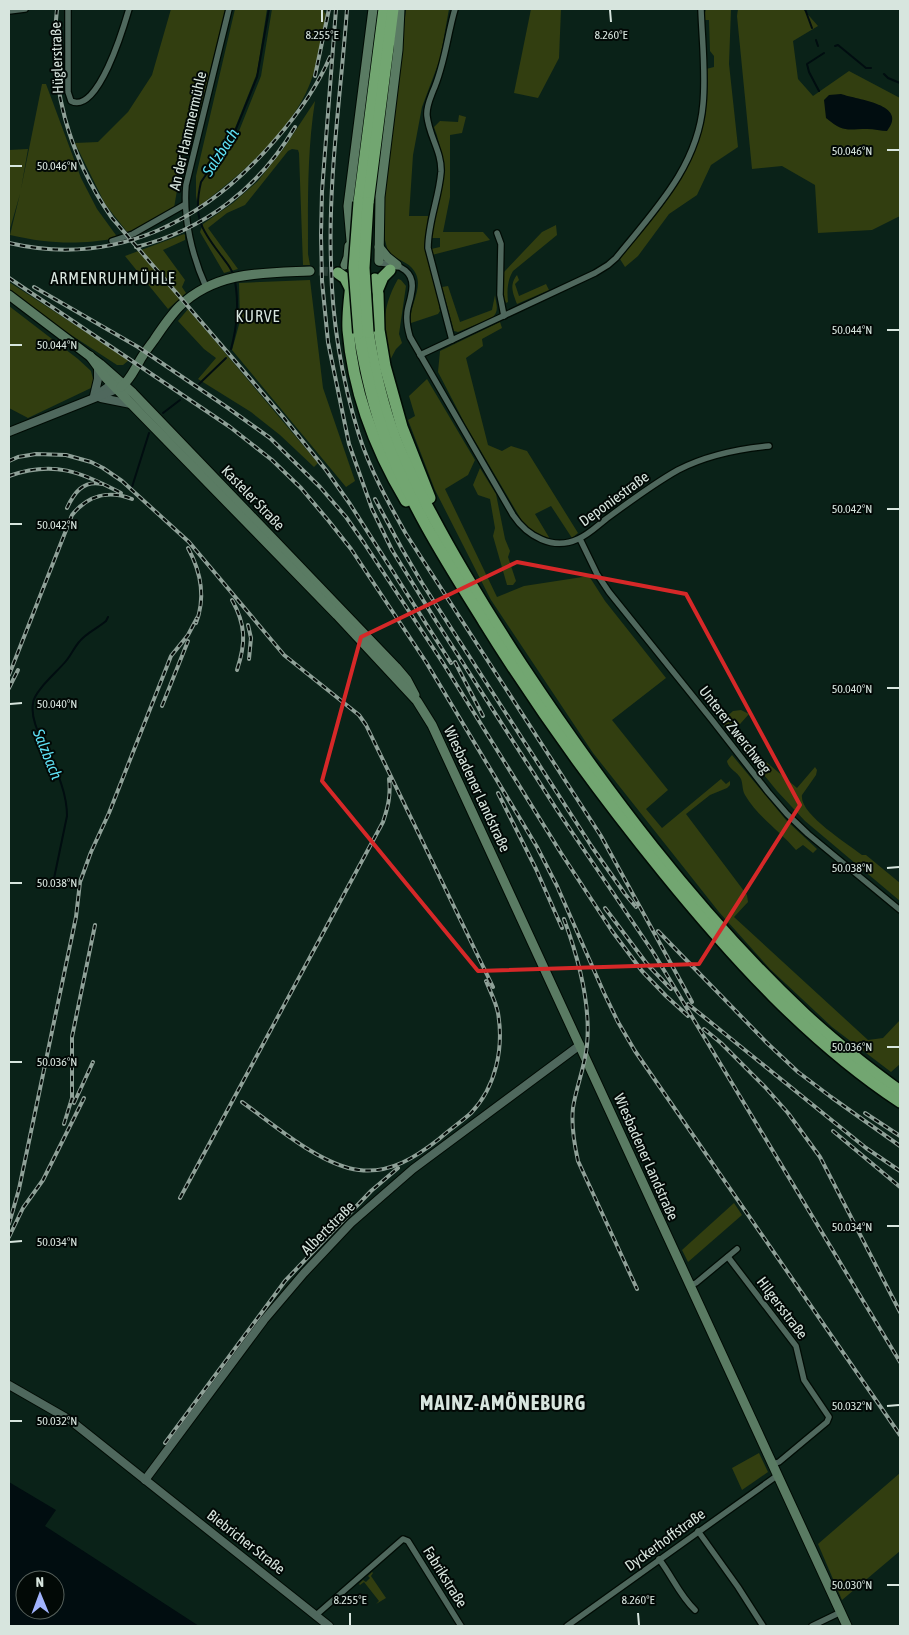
<svg xmlns="http://www.w3.org/2000/svg" width="909" height="1635" font-family="'Asap Condensed',sans-serif">
  <style>
    .green { fill: #323e10 }
    .water { fill: #010d10; fill-rule: evenodd }
    .lines { fill: none; stroke-linecap: round; stroke-linejoin: round }
    .stream { stroke: #010d10; stroke-width: 2 }
    .secondary-tunnel { stroke: #293f36; stroke-width: 9; stroke-dasharray: 9 4.5; stroke-linecap: butt }
    .minor-casing { stroke: #000b04; stroke-width: 8 }
    .tertiary-casing { stroke: #000b04; stroke-width: 10 }
    .secondary-casing { stroke: #000b04; stroke-width: 11 }
    .motorway-casing { stroke: #000b04; stroke-width: 14 }
    .minor { stroke: #4f685d; stroke-width: 5.5 }
    .tertiary { stroke: #4f685d; stroke-width: 8 }
    .secondary { stroke: #5a7b63; stroke-width: 9 }
    .motorway { stroke: #72a671; stroke-width: 11 }
    .rail-casing { stroke: #8fa198; stroke-width: 4 }
    .rail { stroke: #020906; stroke-width: 2; stroke-dasharray: 5.5; stroke-linecap: butt }
    .motorway-bridge-casing { stroke: #000b04; stroke-width: 14; stroke-linecap: butt }
    .motorway-bridge { stroke: #72a671; stroke-width: 11 }
    .marked { fill: none; stroke: #d62828; stroke-width: 4; stroke-linejoin: round }
    .ticks { fill: none; stroke: #d7e5de; stroke-width: 2 }
    .labels { text-anchor: middle; stroke-width: 4; stroke-linejoin: round; paint-order: stroke }
    .street-label { font-size: 15px; fill: #d7e5de; stroke: #020906 }
    .water-label { font-size: 16px; font-style: italic; fill: #5ee0f4; stroke: #020906 }
    .neighbourhood-label { font-size: 16px; letter-spacing: 1px; fill: #d7e5de; stroke: #020906 }
    .district-label { font-size: 20px; font-weight: bold; letter-spacing: 1px; fill: #d7e5de; stroke: #020906 }
    .ticks-label { font-size: 12px; text-anchor: middle; fill: #d7e5de; stroke: #020906; stroke-width: 4; stroke-linejoin: round; paint-order: stroke }
  </style>
  <rect width="100%" height="100%" fill="#0a2218"/>
  <!-- green -->
  <g class="green">
    <polygon points="171,9 226,9 192,142 185,143 174,208 155,220 128,233 105,204 75,143 98,142 128,112 152,75"/>
    <path d="M235,9H267L257,73L233,133L237,136L261,76L272,9H324V12L326,14C322,34 319,55 313,75C296,129 241,174 198,207L196,196V176Z"/>
    <path d="M406,9H449L440,59L422,107L413,155L409,216H428L425,249L441,306L439,307L440,311L438,314L411,323C408,304 428,284 411,267C405,261 395,259 388,252L385,240L383,211Z"/>
    <polygon points="531,9 561,9 559,58 538,98 514,93"/>
    <path d="M706,9H731L729,64L738,147L711,165L697,195L669,214L638,256L625,267L620,259C668,200 715,152 706,69L714,67V56L710,51L709,20H703Z"/>
    <polygon points="738,9 803,9 818,26 793,41 798,79 813,96 849,71 900,98 900,216 872,230 818,233 815,185 782,166 752,169 737,16"/>
    <path d="M42,84H46L81,178L97,209L118,238C78,245 50,244 10,235L20,194L9,232V150L28,149L21,189Z"/>
    <path d="M315,101C307,152 308,203 308,254L310,265H303L299,153L298,150L292,149L288,151L245,205L227,213L208,228L238,269L224,273L200,232L203,224L233,203L258,181L284,148Z"/>
    <path d="M459,115L466,117L462,133L450,135V197L443,232H483L490,240L432,255L431,249L440,247V238H430C439,195 450,169 434,127L440,121L458,122Z"/>
    <path d="M556,225L557,235L513,271C507,281 507,291 508,302L506,303L502,295L504,272L542,232Z"/>
    <polygon points="184,234 185,235 185,240 163,250 185,280 182,287 186,293 168,309 125,256"/>
    <path d="M517,275L519,280L515,284L519,296L546,284L549,290L517,304C513,293 509,285 517,275Z"/>
    <path d="M398,279L401,280L406,286L399,334L402,343L396,349L389,362C384,328 380,311 398,279Z"/>
    <polygon points="310,280 323,388 355,481 346,487 232,350 240,321 239,283"/>
    <polygon points="9,282 129,360 123,365 117,365 59,327 9,290"/>
    <path d="M448,286L460,322L492,310L495,295C496,304 500,311 492,318L458,332L454,331L442,287Z"/>
    <polygon points="9,306 78,359 91,371 94,383 91,388 28,418 9,408"/>
    <polygon points="188,309 318,463 314,467 280,435 251,412 198,379 216,358 204,349 178,321"/>
    <polygon points="500,322 502,328 482,339 483,346 466,358 488,445 502,451 511,446 527,451 578,533 572,538 551,506 535,514 550,539 531,530 522,521 465,424 438,372 440,351"/>
    <polygon points="427,379 475,460 468,475 445,489 497,597 524,586 589,576 605,601 666,678 612,720 668,790 646,809 662,828 721,779 726,784 730,781 730,785 727,788 710,795 686,814 747,895 748,902 734,917 868,1040 883,1038 900,1020 900,1064 891,1072 832,1027 770,969 719,912 593,753 491,600 435,490 408,420 415,416 409,396"/>
    <polygon points="480,468 496,494 505,539 510,551 508,557 516,581 513,585 507,585 493,536 495,528 490,499 478,495 473,485"/>
    <path d="M741,710L749,714L732,733L797,788L815,767L817,770L816,775L802,795C799,814 847,843 862,855H866L900,883V901L805,821L777,791L724,726V719L733,711Z"/>
    <path d="M732,755L786,820L817,849L813,853L803,845L796,850C780,831 757,816 745,795C742,790 743,784 741,779C738,772 728,769 727,761Z"/>
    <polygon points="734,1203 742,1215 688,1262 682,1250"/>
    <polygon points="759,1453 768,1472 742,1490 732,1468"/>
    <polygon points="900,1473 900,1551 842,1600 818,1544"/>
    <polygon points="372,1572 373,1573 371,1576 386,1598 376,1604 379,1601 364,1582 360,1585 359,1584 363,1580 366,1582 370,1578 368,1576"/>
  </g>
  <!-- water -->
  <g class="water">
    <path d="M841,94C858,100 909,104 887,131C881,131 874,129 867,129C847,129 844,133 826,118L824,100L829,95Z"/>
    <path d="M9,1482L56,1510L45,1526L199,1626H9ZM25,1580H55V1610H25Z"/>
  </g>
  <g class="lines">
    <!-- stream -->
    <g class="stream">
      <polyline points="805,9 812,28"/>
      <polyline points="816,40 818,46"/>
      <polyline points="835,46 838,45 866,68 871,68"/>
      <polyline points="884,74 888,78 900,83"/>
      <polyline points="819,91 809,72 807,64 824,53"/>
      <path d="M233,274C231,267 225,261 220,254C200,228 193,216 201,182L234,134L257,77L269,9"/>
      <path d="M231,349C237,327 239,304 235,281"/>
      <polyline points="199,384 226,358"/>
      <polyline points="163,413 180,400"/>
      <polyline points="132,487 149,433"/>
      <path d="M52,888L67,816C67,794 58,774 49,754C42,739 30,721 33,703C34,691 58,671 66,661C71,655 74,648 79,642C86,633 98,628 106,621L108,617"/>
    </g>
    <!-- secondary-tunnel -->
    <polyline class="secondary-tunnel" points="319,271 334,272"/>
    <defs>
      <g id="minor">
        <path d="M68,9V92L71,101C98,115 124,26 129,9"/>
        <polyline points="9,11 25,9"/>
        <polyline points="497,233 501,244 500,295 504,316"/>
        <polyline points="112,241 133,234 184,205"/>
        <path d="M380,263C400,264 417,271 411,295C410,302 407,308 407,314C406,322 408,330 410,337L513,515C527,536 553,551 578,539C588,535 597,526 606,519C629,502 653,484 678,470C707,455 737,449 769,446"/>
        <path d="M206,287C192,256 183,218 186,185L229,9"/>
        <path d="M452,340L428,248C428,222 439,198 441,172C442,152 429,136 427,116C426,107 430,99 433,91C445,64 447,36 455,9"/>
        <path d="M420,355L595,273L608,265L616,258C653,212 698,167 703,104C706,73 702,40 701,9"/>
        <polyline points="580,539 597,574 609,592 712,720 768,792 787,814 808,834 900,910"/>
        <polyline points="728,1257 796,1346 804,1380 829,1417 827,1422 779,1462 773,1464"/>
        <polyline points="690,1285 696,1283 737,1249"/>
        <polyline points="698,1531 738,1587 763,1626"/>
        <path d="M659,1559C672,1576 680,1596 695,1610"/>
        <polyline points="315,1616 403,1539 408,1541 461,1626"/>
        <polyline points="567,1626 778,1475"/>
        <polyline points="812,1626 841,1612"/>
      </g>
      <g id="tertiary">
        <polyline points="94,396 98,379 98,368"/>
        <polyline points="95,396 112,384"/>
        <polyline points="101,398 131,404"/>
        <polyline points="9,432 117,389"/>
        <polyline points="9,1385 70,1420 329,1626"/>
        <polyline points="145,1480 264,1320 304,1273 351,1223 413,1169 580,1045"/>
      </g>
      <g id="secondary">
        <polyline points="379,247 387,257 397,265"/>
        <polyline points="352,252 348,206 373,9"/>
        <polyline points="379,261 380,197 398,50 400,9"/>
        <polyline points="345,265 348,257 349,246"/>
        <polyline points="9,295 100,364 133,393 396,667 407,680 415,695"/>
        <polyline points="90,356 106,378 337,615 417,701 432,725 847,1626"/>
        <path d="M121,387C130,380 133,372 139,362C143,354 149,347 154,340C162,328 170,316 180,306C216,271 264,273 310,271"/>
      </g>
      <g id="motorway">
        <polyline points="359,202 384,9"/>
        <polyline points="368,203 393,9"/>
        <polyline points="338,273 345,278 350,288"/>
        <path d="M352,276C350,294 347,312 348,330C353,391 375,449 406,501"/>
        <polyline points="375,279 378,294 379,330 385,366 402,427 430,498"/>
        <polyline points="378,289 383,277 390,270"/>
        <path d="M368,332C374,368 382,404 395,438C405,464 418,490 432,515C459,566 490,616 522,665C603,787 697,913 805,1014C835,1042 867,1067 900,1091"/>
        <path d="M359,333C365,370 373,406 386,440C410,505 448,564 484,622C538,709 598,792 663,872C732,957 808,1041 900,1102"/>
      </g>
    </defs>
    <!-- minor casing -->
    <use href="#minor" class="minor-casing"/>
    <!-- tertiary casing -->
    <use href="#tertiary" class="tertiary-casing"/>
    <!-- secondary casing -->
    <use href="#secondary" class="secondary-casing"/>
    <!-- motorway casing -->
    <use href="#motorway" class="motorway-casing"/>
    <!-- minor -->
    <use href="#minor" class="minor"/>
    <!-- tertiary -->
    <use href="#tertiary" class="tertiary"/>
    <!-- secondary -->
    <use href="#secondary" class="secondary"/>
    <!-- motorway -->
    <use href="#motorway" class="motorway"/>
    <defs>
      <g id="rail">
        <path d="M57,9C48,84 69,156 112,218L284,418L326,470L350,504L451,663"/>
        <polyline points="336,9 322,191 321,235 322,281 328,342 349,444 372,509 392,550 436,621 559,813 653,952 900,1362"/>
        <path d="M347,9C341,92 328,180 331,263C332,320 342,380 359,435C370,470 388,502 406,534L601,836L692,1002"/>
        <polyline points="315,76 329,9"/>
        <path d="M9,243C117,268 207,220 276,139C297,115 317,87 330,57"/>
        <path d="M136,247C204,230 259,188 295,127"/>
        <polyline points="9,278 230,427 272,460 301,488 328,520 351,549 426,662 537,847 557,886 604,993 618,1022 635,1051 900,1435"/>
        <polyline points="34,287 138,347 228,408 270,438 320,487 346,517 364,543 443,663 561,853 612,931 642,971 666,996 688,1016"/>
        <polyline points="9,461 18,457 36,454 66,455 91,462 103,468 122,481 189,542 284,655 359,715 366,725 493,987"/>
        <path d="M9,476C54,460 81,472 121,493"/>
        <polyline points="375,499 402,549 422,583 592,847 625,894 636,907"/>
        <path d="M67,508C74,493 83,480 102,484"/>
        <path d="M188,548C201,572 206,597 196,623"/>
        <path d="M232,600C246,625 246,643 237,670"/>
        <polyline points="248,625 251,638 249,659"/>
        <polyline points="455,662 483,716"/>
        <path d="M9,675L72,515C88,495 109,490 132,499"/>
        <polyline points="9,688 18,670"/>
        <polyline points="162,706 188,641"/>
        <polyline points="498,793 536,869 562,928"/>
        <polyline points="605,908 647,964 671,989"/>
        <path d="M564,919C578,957 591,1004 587,1045C585,1067 576,1087 573,1108C571,1126 574,1143 578,1161L637,1289"/>
        <polyline points="658,931 767,1043 798,1072 831,1097 900,1146"/>
        <polyline points="688,1004 866,1148 900,1171"/>
        <polyline points="704,1029 721,1043 765,1087 788,1113 820,1157 900,1312"/>
        <path d="M242,1102C273,1124 321,1166 359,1170C390,1174 416,1157 439,1139C449,1130 461,1122 471,1113C496,1087 504,1048 498,1013C496,1002 490,991 486,981"/>
        <polyline points="74,1103 93,1062"/>
        <polyline points="865,1113 900,1136"/>
        <polyline points="64,1124 72,1098 72,1037 95,925"/>
        <polyline points="833,1131 900,1187"/>
        <path d="M180,1198L383,822C388,807 391,795 389,779"/>
        <polyline points="9,1224 19,1189 76,917 80,882 91,852 109,813 171,656 188,635 197,618"/>
        <polyline points="9,1237 23,1208 43,1180 84,1098"/>
        <polyline points="165,1443 285,1281 371,1191 398,1168"/>
      </g>
    </defs>
    <!-- rail casing -->
    <use href="#rail" class="rail-casing"/>
    <!-- rail -->
    <use href="#rail" class="rail"/>
    <defs>
      <g id="motorway-bridge">
        <polyline points="359,202 354,268 359,333"/>
        <polyline points="368,203 364,268 368,332"/>
      </g>
    </defs>
    <!-- motorway-bridge casing -->
    <use href="#motorway-bridge" class="motorway-bridge-casing"/>
    <!-- motorway-bridge -->
    <use href="#motorway-bridge" class="motorway-bridge"/>
  </g>
  <!-- marked area -->
  <path class="marked" d="M517,562L686,594L800,805L699,964L478,971L322,781L361,637Z"/>
  <!-- ticks -->
  <path class="ticks" d="M322,10V22M610,10L611,22M887,150H899M10,166H22M887,330H899M10,345H22M887,509H899M10,524H22M887,688H899M10,704L22,703M887,868L899,867M10,883H22M887,1047H899M10,1062H22M887,1226H899M10,1242L22,1241M887,1406L899,1405M10,1421H22M887,1585H899M350,1613V1625M638,1613L639,1625"/>
  <g class="labels">
    <!-- street labels -->
    <g class="street-label">
      <text transform="translate(57 58) rotate(-92)" y="5">Hüglerstraße</text>
      <text transform="translate(188 131) rotate(-77)" y="5">An der Hammermühle</text>
      <text transform="translate(253 498) rotate(46)" y="5">Kasteler Straße</text>
      <text transform="translate(614 499) rotate(-36)" y="5">Deponiestraße</text>
      <text transform="translate(735 730) rotate(52)" y="5">Unterer Zwerchweg</text>
      <text transform="translate(477 789) rotate(65)" y="5">Wiesbadener Landstraße</text>
      <text transform="translate(646 1157) rotate(66)" y="5">Wiesbadener Landstraße</text>
      <text transform="translate(328 1228) rotate(-45)" y="5">Albertstraße</text>
      <text transform="translate(782 1308) rotate(53)" y="5">Hilgersstraße</text>
      <text transform="translate(665 1540) rotate(-36)" y="5">Dyckerhoffstraße</text>
      <text transform="translate(246 1542) rotate(38)" y="5">Biebricher Straße</text>
      <text transform="translate(445 1577) rotate(58)" y="5">Fabrikstraße</text>
    </g>
    <!-- water labels -->
    <g class="water-label">
      <text transform="translate(220 152) rotate(-57)" y="6">Salzbach</text>
      <text transform="translate(48 754) rotate(68)" y="6">Salzbach</text>
    </g>
    <!-- neighbourhood labels -->
    <g class="neighbourhood-label">
      <text x="113" y="284">ARMENRUHMÜHLE</text>
      <text x="258" y="322">KURVE</text>
    </g>
    <!-- district labels -->
    <g class="district-label">
      <text x="503" y="1410">MAINZ-AMÖNEBURG</text>
    </g>
  </g>
  <g class="ticks-label">
    <text x="322" y="39">8.255°E</text>
    <text x="611" y="39">8.260°E</text>
    <text x="852" y="155">50.046°N</text>
    <text x="57" y="170">50.046°N</text>
    <text x="852" y="334">50.044°N</text>
    <text x="57" y="349">50.044°N</text>
    <text x="852" y="513">50.042°N</text>
    <text x="57" y="529">50.042°N</text>
    <text x="852" y="693">50.040°N</text>
    <text x="57" y="708">50.040°N</text>
    <text x="852" y="872">50.038°N</text>
    <text x="57" y="887">50.038°N</text>
    <text x="852" y="1051">50.036°N</text>
    <text x="57" y="1066">50.036°N</text>
    <text x="852" y="1231">50.034°N</text>
    <text x="57" y="1246">50.034°N</text>
    <text x="852" y="1410">50.032°N</text>
    <text x="57" y="1425">50.032°N</text>
    <text x="852" y="1589">50.030°N</text>
    <text x="350" y="1604">8.255°E</text>
    <text x="638" y="1604">8.260°E</text>
  </g>
  <!-- border -->
  <rect width="909" height="1635" fill="none" stroke="#d7e5de" stroke-width="20"/>
  <!-- north arrow -->
  <g transform="translate(40 1595) rotate(359)"><circle r="24" fill="#020906" stroke="#57615c"/>
  <path d="M0-4L9 19L0 12L-9 19Z" fill="#a1b3fd"/>
  <text y="-8" font-size="14" font-weight="bold" text-anchor="middle" fill="#d7e5de">N</text>
  </g>
</svg>
